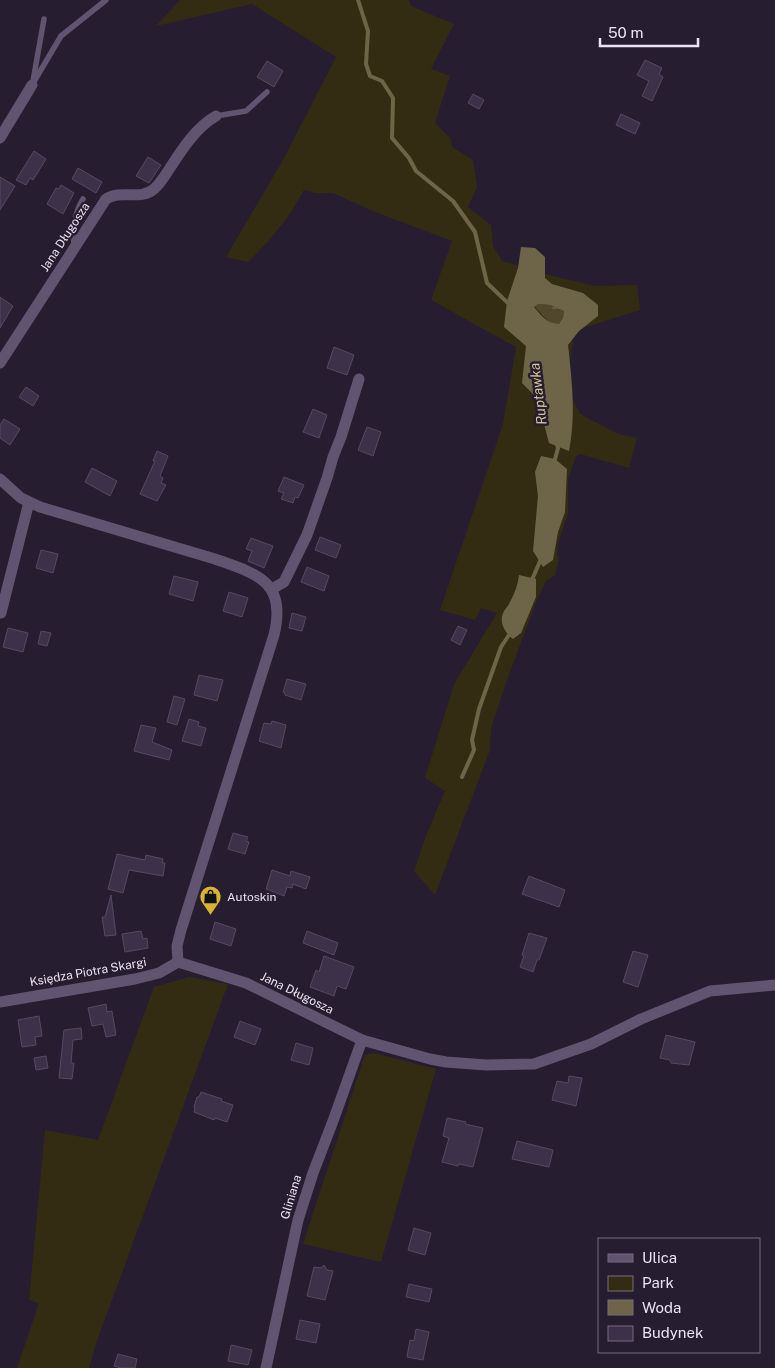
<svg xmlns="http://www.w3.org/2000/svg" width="775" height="1368" font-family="'Public Sans',sans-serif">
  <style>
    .green { fill: #342c12 }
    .forest { fill: url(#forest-firs) }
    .water { fill: #6e6549; fill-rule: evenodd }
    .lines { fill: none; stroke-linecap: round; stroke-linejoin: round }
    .stream { stroke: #6e6549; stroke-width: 4 }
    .building { fill: #3c3149; stroke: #554b61 }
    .service { stroke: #615470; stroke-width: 5.5 }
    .minor { stroke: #615470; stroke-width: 11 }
    .labels { text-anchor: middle; stroke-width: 5; stroke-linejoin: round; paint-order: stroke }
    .street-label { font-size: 12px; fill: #e9e4f1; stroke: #261d30 }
    .poi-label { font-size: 12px; fill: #e9e4f1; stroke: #261d30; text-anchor: start }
    .water-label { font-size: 14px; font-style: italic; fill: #d8c691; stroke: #261d30 }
  </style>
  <defs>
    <pattern id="forest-firs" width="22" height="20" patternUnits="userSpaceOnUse" patternTransform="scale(1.25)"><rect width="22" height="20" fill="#50472c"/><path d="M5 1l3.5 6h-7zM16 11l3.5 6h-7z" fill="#69614b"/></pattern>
  </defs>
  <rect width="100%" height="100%" fill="#261d30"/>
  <!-- green -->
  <g class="green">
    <path d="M180,0H409L411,6L454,24L431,69L450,76L435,123L450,138L452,147L473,160L477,187L468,207L491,225L493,246L502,261L550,275L595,286L637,285L640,310L574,331L568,375L572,398L580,414L618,434L637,438L629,468L580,454L576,456L568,479V514L558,543L557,554L559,559L555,575L546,581L538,597L507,680L491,728L490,750L435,895L414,871L426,836L445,791L425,778L454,684L497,613L481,608L475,620L440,610L503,424L516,347L431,300L452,241L370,210L333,193H315L304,190C289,218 271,240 248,262L226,257L283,160L336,57L252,4L156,26Z"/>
    <polygon points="189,977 228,984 98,1338 89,1368 17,1368 39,1303 29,1300 45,1130 98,1140 154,987"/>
    <polygon points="374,1053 436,1069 381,1262 303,1244 365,1055"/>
  </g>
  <!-- forest -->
  <polygon class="forest" points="538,304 550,305 564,311 563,318 559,324 551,324 534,306"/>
  <!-- water -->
  <g class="water">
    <path d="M521,247L535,248L545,257V278L552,284L583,293L598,305V316L579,331L568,345C572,381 576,415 569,451L549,443L537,398L522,383L526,346L504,327L507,301L518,268ZM538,304L550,305L564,311L563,318L559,324C547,324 541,315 534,307Z"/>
    <polygon points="541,456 555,459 567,469 565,512 558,532 553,560 543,567 533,551 538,496 535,472"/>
    <path d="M519,575L536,579V597L521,633L513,639C505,633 498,622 504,611C506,608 509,605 510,602C515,593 518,584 519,575Z"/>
  </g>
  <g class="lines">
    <!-- stream -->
    <g class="stream">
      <polyline points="358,0 368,31 366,64 370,76 382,81 393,98 392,138 409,158 416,171 453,201 475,232 487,283 509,304"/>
      <polyline points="554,463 558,448 557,444"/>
      <polyline points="531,582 541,559"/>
      <polyline points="462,777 474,750 472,740 479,709 501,647 511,632"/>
    </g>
  </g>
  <!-- building -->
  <g class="building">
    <polygon points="645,60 662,68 659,74 663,77 652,101 642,96 649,81 637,75"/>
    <polygon points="267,61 283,71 274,87 257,77"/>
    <polygon points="473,94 484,100 479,109 468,103"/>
    <polygon points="621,114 640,123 635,134 616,125"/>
    <polygon points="34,151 46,159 33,180 30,178 26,185 16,180"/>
    <polygon points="148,157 161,165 149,183 136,176"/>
    <polygon points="78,168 102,182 96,193 72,179"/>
    <polygon points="0,177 15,186 0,210"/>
    <polygon points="61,185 74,193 63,214 47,204 56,188 59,189"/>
    <polygon points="0,297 13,306 0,328"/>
    <polygon points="334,347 354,355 347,375 327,368"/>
    <polygon points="26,387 39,396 33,406 19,397"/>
    <polygon points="313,409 327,415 319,438 303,432"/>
    <polygon points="4,419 20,429 10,445 0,438 0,425"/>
    <polygon points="367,427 381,432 373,456 358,450"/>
    <polygon points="157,451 168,456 160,476 163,478 161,483 166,485 157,501 140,494 155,461 153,461"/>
    <polygon points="92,468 117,481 110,496 85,482"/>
    <polygon points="284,477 304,485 298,498 295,497 293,503 281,499 284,493 278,491"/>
    <polygon points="320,537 341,545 336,558 315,550"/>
    <polygon points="251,538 273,546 264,568 248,561 252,551 246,549"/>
    <polygon points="41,550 58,554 53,573 36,568"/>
    <polygon points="307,567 329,576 324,591 301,582"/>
    <polygon points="174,576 198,582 193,601 169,594"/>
    <polygon points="229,592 248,598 242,617 223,611"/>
    <polygon points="292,613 306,617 302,631 289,628"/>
    <polygon points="458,626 467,630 460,645 451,640"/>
    <polygon points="8,628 28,633 23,652 3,647"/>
    <polygon points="41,631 51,633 47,646 38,644"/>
    <polygon points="199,675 223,680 217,701 194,695"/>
    <polygon points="287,679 306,684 301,700 285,695 285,693 283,692"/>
    <polygon points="174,696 185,699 177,725 167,722"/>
    <polygon points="189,719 199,722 198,726 206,728 201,746 182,741"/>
    <polygon points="272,721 286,725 281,748 259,741 264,723 271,724"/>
    <polygon points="141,725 156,728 152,742 172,750 169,760 134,751"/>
    <polygon points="233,833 248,837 246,841 249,842 245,854 228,849"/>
    <polygon points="117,854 145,860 146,855 163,859 162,863 165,863 163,876 129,870 123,893 108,889"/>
    <polygon points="272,870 290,876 291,871 310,877 306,889 293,884 292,888 287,887 284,896 266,889"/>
    <polygon points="529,876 565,890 559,907 522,894"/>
    <polygon points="111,895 116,935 105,936 102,917 105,917"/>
    <polygon points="215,922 236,929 231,946 210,939"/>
    <polygon points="141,931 143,939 147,938 148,948 125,952 122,934"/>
    <polygon points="307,931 338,943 334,955 303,943"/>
    <polygon points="529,933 547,938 539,960 537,960 533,972 520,967 524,956 522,955"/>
    <polygon points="633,951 648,955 638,987 623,982"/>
    <polygon points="324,956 354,967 346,989 337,986 334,996 310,987 316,970 319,972"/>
    <polygon points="106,1004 107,1012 112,1011 116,1035 106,1037 103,1024 92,1026 88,1008"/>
    <polygon points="39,1016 42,1036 35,1037 36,1045 22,1047 18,1020"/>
    <polygon points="240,1021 261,1029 255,1045 234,1037"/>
    <polygon points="81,1028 82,1039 73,1040 71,1063 74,1063 72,1079 59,1078 64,1030"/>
    <polygon points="666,1035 695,1042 689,1065 671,1063 670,1060 660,1058"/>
    <polygon points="296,1043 313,1048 309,1065 291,1060"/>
    <polygon points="46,1056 48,1068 36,1070 34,1058"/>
    <polygon points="569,1076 582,1078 576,1106 552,1100 557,1081 568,1083"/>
    <polygon points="201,1092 222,1099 221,1101 233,1105 227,1122 215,1118 214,1120 194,1112 195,1108 194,1107 197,1097 199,1097"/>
    <polygon points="447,1118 466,1122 465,1124 483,1128 473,1167 459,1164 458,1166 442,1162 449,1138 443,1136"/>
    <polygon points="517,1141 553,1150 549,1167 512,1159"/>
    <polygon points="414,1228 431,1233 425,1255 408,1250"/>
    <polygon points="324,1265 327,1270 333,1271 325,1300 307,1296 314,1267 321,1268"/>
    <polygon points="409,1284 432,1289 429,1302 406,1297"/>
    <polygon points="300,1320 320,1324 316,1343 296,1339"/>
    <polygon points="416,1329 429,1332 423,1360 407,1357 410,1340 414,1341"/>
    <polygon points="231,1345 252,1350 248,1365 228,1361"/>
    <polygon points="118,1354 137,1359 135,1368 121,1368 114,1366"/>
  </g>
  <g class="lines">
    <!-- service -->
    <g class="service">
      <polyline points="33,81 44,19"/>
      <polyline points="32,85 61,36 106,0"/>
      <polyline points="216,116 246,111 267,92"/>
      <path d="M74,245C72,228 74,214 83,199"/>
    </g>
    <!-- minor -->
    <g class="minor">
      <polyline points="0,138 32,85"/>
      <path d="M0,363L106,199C121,189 140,201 154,189C160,184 164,177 168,171C181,151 195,128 216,116"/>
      <path d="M0,479L21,498L40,507L215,559C258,574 287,582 274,635L181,930L177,946L178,962"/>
      <polyline points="272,589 284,582 307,535 327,478 333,457 341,437 359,379"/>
      <polyline points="1,613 29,502"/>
      <polyline points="178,962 246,983 362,1040 430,1059 446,1062 486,1065 534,1064 591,1044 641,1019 710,991 775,985"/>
      <polyline points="0,1002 135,979 159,973 178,962"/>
      <polyline points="266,1368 298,1220 313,1173 333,1121 362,1040"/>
    </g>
  </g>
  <!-- icons -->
  <defs>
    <symbol id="shop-pin" viewBox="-11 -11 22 30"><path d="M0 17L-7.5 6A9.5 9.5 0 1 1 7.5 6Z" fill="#d8b434" stroke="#261d30"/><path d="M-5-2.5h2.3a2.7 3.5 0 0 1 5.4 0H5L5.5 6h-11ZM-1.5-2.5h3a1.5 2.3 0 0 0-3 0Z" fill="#111"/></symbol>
  </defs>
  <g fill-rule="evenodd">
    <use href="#shop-pin" x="198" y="884" width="25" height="34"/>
  </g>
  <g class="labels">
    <!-- street labels -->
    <g class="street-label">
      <text transform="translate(65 237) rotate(-57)" y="4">Jana Długosza</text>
      <text transform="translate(88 972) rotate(-10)" y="4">Księdza Piotra Skargi</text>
      <text transform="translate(297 993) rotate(26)" y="4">Jana Długosza</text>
      <text transform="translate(291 1197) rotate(-73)" y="4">Gliniana</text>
    </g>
    <!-- poi labels -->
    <g class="poi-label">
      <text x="227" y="901">Autoskin</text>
    </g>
    <!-- water labels -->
    <g class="water-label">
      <text transform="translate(538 394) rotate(-97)" y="5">Ruptawka</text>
    </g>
  </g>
  <!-- legend -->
  <rect x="598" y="1238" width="162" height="115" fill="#261d30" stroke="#746d7d"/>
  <rect x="608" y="1254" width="25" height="8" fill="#615470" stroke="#746d7d"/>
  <text x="642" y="1263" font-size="15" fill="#e9e4f1">Ulica</text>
  <rect x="608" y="1276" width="25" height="15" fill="#342c12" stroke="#746d7d"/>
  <text x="642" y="1288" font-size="15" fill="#e9e4f1">Park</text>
  <rect x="608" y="1300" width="25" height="15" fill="#6e6549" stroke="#746d7d"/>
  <text x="642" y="1313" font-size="15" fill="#e9e4f1">Woda</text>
  <rect x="608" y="1326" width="25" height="15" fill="#3c3149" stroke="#746d7d"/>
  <text x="642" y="1338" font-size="15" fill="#e9e4f1">Budynek</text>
  <!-- scale -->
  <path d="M600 38v8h98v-8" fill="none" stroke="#e9e4f1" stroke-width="2.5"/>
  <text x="608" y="38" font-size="15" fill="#e9e4f1" stroke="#261d30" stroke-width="4" paint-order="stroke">50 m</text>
</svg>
